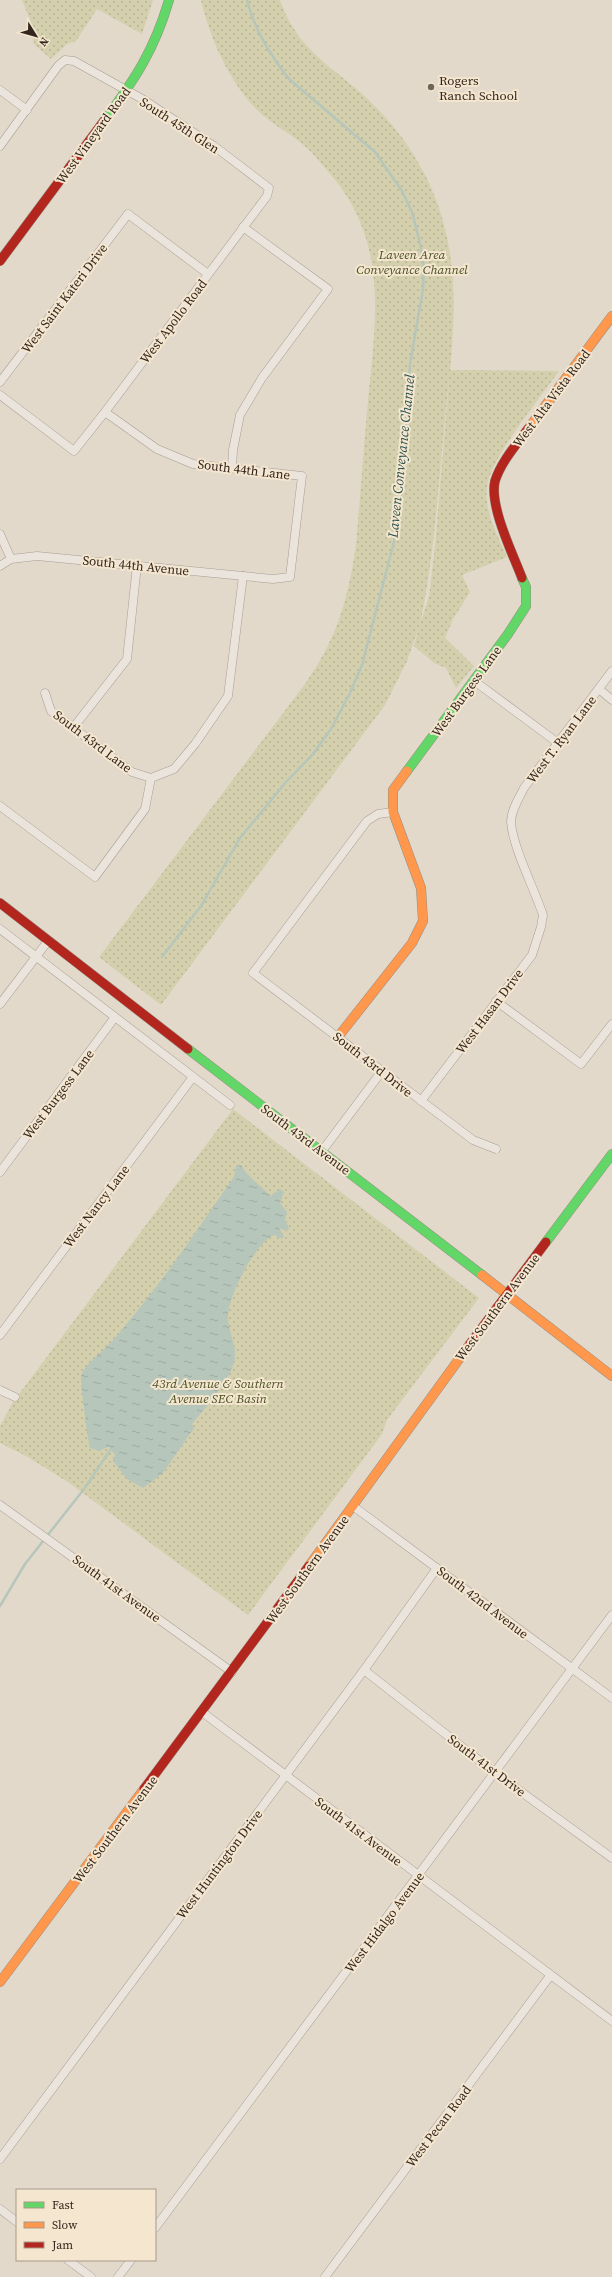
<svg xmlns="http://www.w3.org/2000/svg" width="612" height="2277" font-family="'Source Serif 4',serif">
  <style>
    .grass { fill: url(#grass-dots) }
    .water { fill: url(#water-ripples) }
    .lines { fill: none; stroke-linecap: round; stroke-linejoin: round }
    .stream { stroke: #b6c6bb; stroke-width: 2.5 }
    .street-casing { stroke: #a79e94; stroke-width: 9 }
    .fast-casing { stroke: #968e84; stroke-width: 10 }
    .slow-casing { stroke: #968e84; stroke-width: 10 }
    .jam-casing { stroke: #968e84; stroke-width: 10 }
    .street { stroke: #eae4dc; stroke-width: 8 }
    .fast { stroke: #63d668; stroke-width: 9 }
    .slow { stroke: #ff974d; stroke-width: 9 }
    .jam { stroke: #b3261e; stroke-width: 9 }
    .poi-dot { fill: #71655a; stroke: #f4e6cf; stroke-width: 1.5 }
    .labels { text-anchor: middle; stroke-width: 4; stroke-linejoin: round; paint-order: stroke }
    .poi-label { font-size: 13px; fill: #34261d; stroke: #f4e6cf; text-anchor: start }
    .street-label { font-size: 13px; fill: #34261d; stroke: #f4e6cf }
    .park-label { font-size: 13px; font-style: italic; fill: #495024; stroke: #f4e6cf }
    .water-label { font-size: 14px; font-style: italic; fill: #2c544e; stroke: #f4e6cf }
  </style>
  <defs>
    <pattern id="grass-dots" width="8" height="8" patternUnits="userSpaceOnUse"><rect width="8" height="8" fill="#d4d0ad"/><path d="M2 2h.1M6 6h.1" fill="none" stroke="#b7b294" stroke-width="1.8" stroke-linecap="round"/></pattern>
    <pattern id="water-ripples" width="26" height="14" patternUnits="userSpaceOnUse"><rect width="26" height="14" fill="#b6c6bb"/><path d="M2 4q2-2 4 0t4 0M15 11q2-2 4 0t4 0" fill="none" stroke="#9daaa0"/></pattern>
  </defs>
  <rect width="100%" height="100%" fill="#e2d9ca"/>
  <!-- grass -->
  <g class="grass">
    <polygon points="22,0 153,0 142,34 97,9 76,41 67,44 51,59 34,44 31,22"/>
    <path d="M201,0H280C296,46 325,62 360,92C378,108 394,126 408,146C472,241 453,333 443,440C437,503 433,563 420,624L429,597L435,546L450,370L559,371C541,397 489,460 487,487C484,512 498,536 507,557L462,575L470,592L453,619L445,638L474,666L456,688L446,668L434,663L414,646L419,627L407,661L385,705L161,1005L99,957L305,684C337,639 348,599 356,545C360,501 363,456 367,412C374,330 391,251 336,181C327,170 318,159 308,149C293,134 272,125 257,110C229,81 210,39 201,0Z"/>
    <polygon points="233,1109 479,1298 387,1420 382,1434 248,1615 68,1482 26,1456 0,1443 0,1426 13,1402"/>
  </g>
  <!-- water -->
  <path class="water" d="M241,1165C247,1176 262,1187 271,1196L280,1189L284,1192L280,1203L287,1212L285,1220L289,1228L288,1231L279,1228L284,1236L282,1239L274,1235C255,1243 229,1295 228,1315C227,1329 237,1346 235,1357C233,1378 205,1408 192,1424L194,1428L163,1473L143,1488L127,1479L113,1461L115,1455L109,1447L105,1448L100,1451L90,1448C88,1442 80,1380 81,1376C85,1364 96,1358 104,1349C113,1341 121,1331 128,1322C167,1276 200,1225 234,1177L236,1166Z"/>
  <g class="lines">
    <!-- stream -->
    <g class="stream">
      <path d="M162,957L201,906L240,838L286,782L313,754L331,729L350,693L362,665L396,534L401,492L410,364L423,289L424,268L420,243L412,212L402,191L375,152L289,79C270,55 254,29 247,0"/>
      <polyline points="0,1606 25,1564 84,1489 111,1449"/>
    </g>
    <defs>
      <g id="street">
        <polyline points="0,90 27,110"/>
        <polyline points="0,146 58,66 65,60 74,61 144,100 214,146 269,188 267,196 105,412 74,451 0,395"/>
        <polyline points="0,382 128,214 208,274"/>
        <polyline points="232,468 233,450 240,415 262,378 328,289 243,227"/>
        <polyline points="0,534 11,559"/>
        <polyline points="0,566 11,559 37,556 273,579 290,577 302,476 193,464 157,449 105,412"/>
        <polyline points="473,680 558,743"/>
        <polyline points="599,689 612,700"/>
        <polyline points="45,693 51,711 132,772 151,778"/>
        <polyline points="73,728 127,659 137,565"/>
        <polyline points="0,806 95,877 145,809 151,778 174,769 195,744 228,696 243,576"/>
        <polyline points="393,812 378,814 367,821 253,973 473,1140 496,1149"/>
        <polyline points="0,929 230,1105"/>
        <polyline points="496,1001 581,1064 612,1024"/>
        <polyline points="0,1004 48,941"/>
        <path d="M421,1101L532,955L541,927L543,915C534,888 513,848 511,822C511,810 519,798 524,788L612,671"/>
        <polyline points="322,1151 382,1071"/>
        <polyline points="0,1172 115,1017"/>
        <polyline points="0,1335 193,1077"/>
        <polyline points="0,1390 15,1397"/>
        <polyline points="0,1505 232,1672"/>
        <polyline points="353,1506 612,1698"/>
        <polyline points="364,1670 494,1772 612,1858"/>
        <polyline points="202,1712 612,2021"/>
        <polyline points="0,2159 364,1670 437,1568"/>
        <polyline points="0,2209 17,2222"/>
        <polyline points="155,2228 612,1615"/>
        <polyline points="68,2260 91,2277"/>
        <polyline points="118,2277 131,2260"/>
        <polyline points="325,2277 550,1976"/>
      </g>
      <g id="fast">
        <path d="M104,121C135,79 154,51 169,0"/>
        <polyline points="407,771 508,634 526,606 526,587 522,578"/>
        <polyline points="188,1049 482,1275"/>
        <polyline points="546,1242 612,1154"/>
      </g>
      <g id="slow">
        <polyline points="528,429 612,316"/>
        <polyline points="338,1037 412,943 423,921 421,888 393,812 393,790 407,771"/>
        <polyline points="482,1275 612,1376"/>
        <polyline points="309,1566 470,1344"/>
        <polyline points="0,1982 144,1789"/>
      </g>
      <g id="jam">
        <polyline points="0,261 104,121"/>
        <path d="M522,578C513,554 489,506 495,481C501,462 516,445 528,429"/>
        <polyline points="0,903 188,1049"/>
        <polyline points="470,1344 546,1242"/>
        <polyline points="144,1789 309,1566"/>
      </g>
    </defs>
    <!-- street casing -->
    <use href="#street" class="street-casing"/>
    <!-- fast casing -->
    <use href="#fast" class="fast-casing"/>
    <!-- slow casing -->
    <use href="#slow" class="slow-casing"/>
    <!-- jam casing -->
    <use href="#jam" class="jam-casing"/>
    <!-- street -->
    <use href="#street" class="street"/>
    <!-- fast -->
    <use href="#fast" class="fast"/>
    <!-- slow -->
    <use href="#slow" class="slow"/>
    <!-- jam -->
    <use href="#jam" class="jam"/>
  </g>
  <!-- markers -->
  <circle class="poi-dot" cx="431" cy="87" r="4"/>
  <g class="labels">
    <!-- poi labels -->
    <g class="poi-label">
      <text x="439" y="85">Rogers<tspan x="439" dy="15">Ranch School</tspan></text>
    </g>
    <!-- street labels -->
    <g class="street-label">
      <text transform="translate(180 125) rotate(33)" y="5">South 45th Glen</text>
      <text transform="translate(93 135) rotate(-54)" y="5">West Vineyard Road</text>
      <text transform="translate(64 298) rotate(-53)" y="5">West Saint Kateri Drive</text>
      <text transform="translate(173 321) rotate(-53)" y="5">West Apollo Road</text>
      <text transform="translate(551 398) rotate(-53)" y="5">West Alta Vista Road</text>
      <text transform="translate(244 469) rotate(7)" y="5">South 44th Lane</text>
      <text transform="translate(136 565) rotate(6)" y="5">South 44th Avenue</text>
      <text transform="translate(466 691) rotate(-54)" y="5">West Burgess Lane</text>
      <text transform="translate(561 739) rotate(-53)" y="5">West T. Ryan Lane</text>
      <text transform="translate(93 741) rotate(37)" y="5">South 43rd Lane</text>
      <text transform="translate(489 1011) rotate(-53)" y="5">West Hasan Drive</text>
      <text transform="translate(373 1064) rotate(38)" y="5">South 43rd Drive</text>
      <text transform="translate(58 1094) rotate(-53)" y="5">West Burgess Lane</text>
      <text transform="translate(306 1139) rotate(37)" y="5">South 43rd Avenue</text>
      <text transform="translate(96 1206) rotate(-53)" y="5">West Nancy Lane</text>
      <text transform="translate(497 1307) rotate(-53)" y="5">West Southern Avenue</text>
      <text transform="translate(307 1569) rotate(-54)" y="5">West Southern Avenue</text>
      <text transform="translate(117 1588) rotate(36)" y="5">South 41st Avenue</text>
      <text transform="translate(483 1602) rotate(37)" y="5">South 42nd Avenue</text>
      <text transform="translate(487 1765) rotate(37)" y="5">South 41st Drive</text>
      <text transform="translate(115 1829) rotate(-53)" y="5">West Southern Avenue</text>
      <text transform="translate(359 1831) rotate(37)" y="5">South 41st Avenue</text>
      <text transform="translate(219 1864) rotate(-53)" y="5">West Huntington Drive</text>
      <text transform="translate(384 1922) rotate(-53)" y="5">West Hidalgo Avenue</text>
      <text transform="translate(438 2126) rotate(-53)" y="5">West Pecan Road</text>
    </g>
    <!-- park labels -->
    <g class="park-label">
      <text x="412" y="259">Laveen Area<tspan x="412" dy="15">Conveyance Channel</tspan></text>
      <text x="218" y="1388">43rd Avenue &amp; Southern<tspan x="218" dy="15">Avenue SEC Basin</tspan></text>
    </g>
    <!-- water labels -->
    <g class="water-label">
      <text transform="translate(401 456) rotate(-84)" y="5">Laveen Conveyance Channel</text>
    </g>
  </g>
  <!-- legend -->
  <rect x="16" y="2189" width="140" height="72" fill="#f4e6cf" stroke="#a79988"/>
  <rect x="24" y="2202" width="20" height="6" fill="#63d668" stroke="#a79988"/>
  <text x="52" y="2209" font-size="12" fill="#34261d">Fast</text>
  <rect x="24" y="2222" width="20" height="6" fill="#ff974d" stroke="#a79988"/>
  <text x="52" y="2229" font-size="12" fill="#34261d">Slow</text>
  <rect x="24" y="2242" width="20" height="6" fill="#b3261e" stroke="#a79988"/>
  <text x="52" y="2249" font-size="12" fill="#34261d">Jam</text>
  <!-- north arrow -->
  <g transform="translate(36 36) rotate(127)" stroke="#f4e6cf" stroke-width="3" paint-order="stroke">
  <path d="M0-3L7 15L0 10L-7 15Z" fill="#34261d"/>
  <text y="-6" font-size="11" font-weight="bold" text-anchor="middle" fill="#34261d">N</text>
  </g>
</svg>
